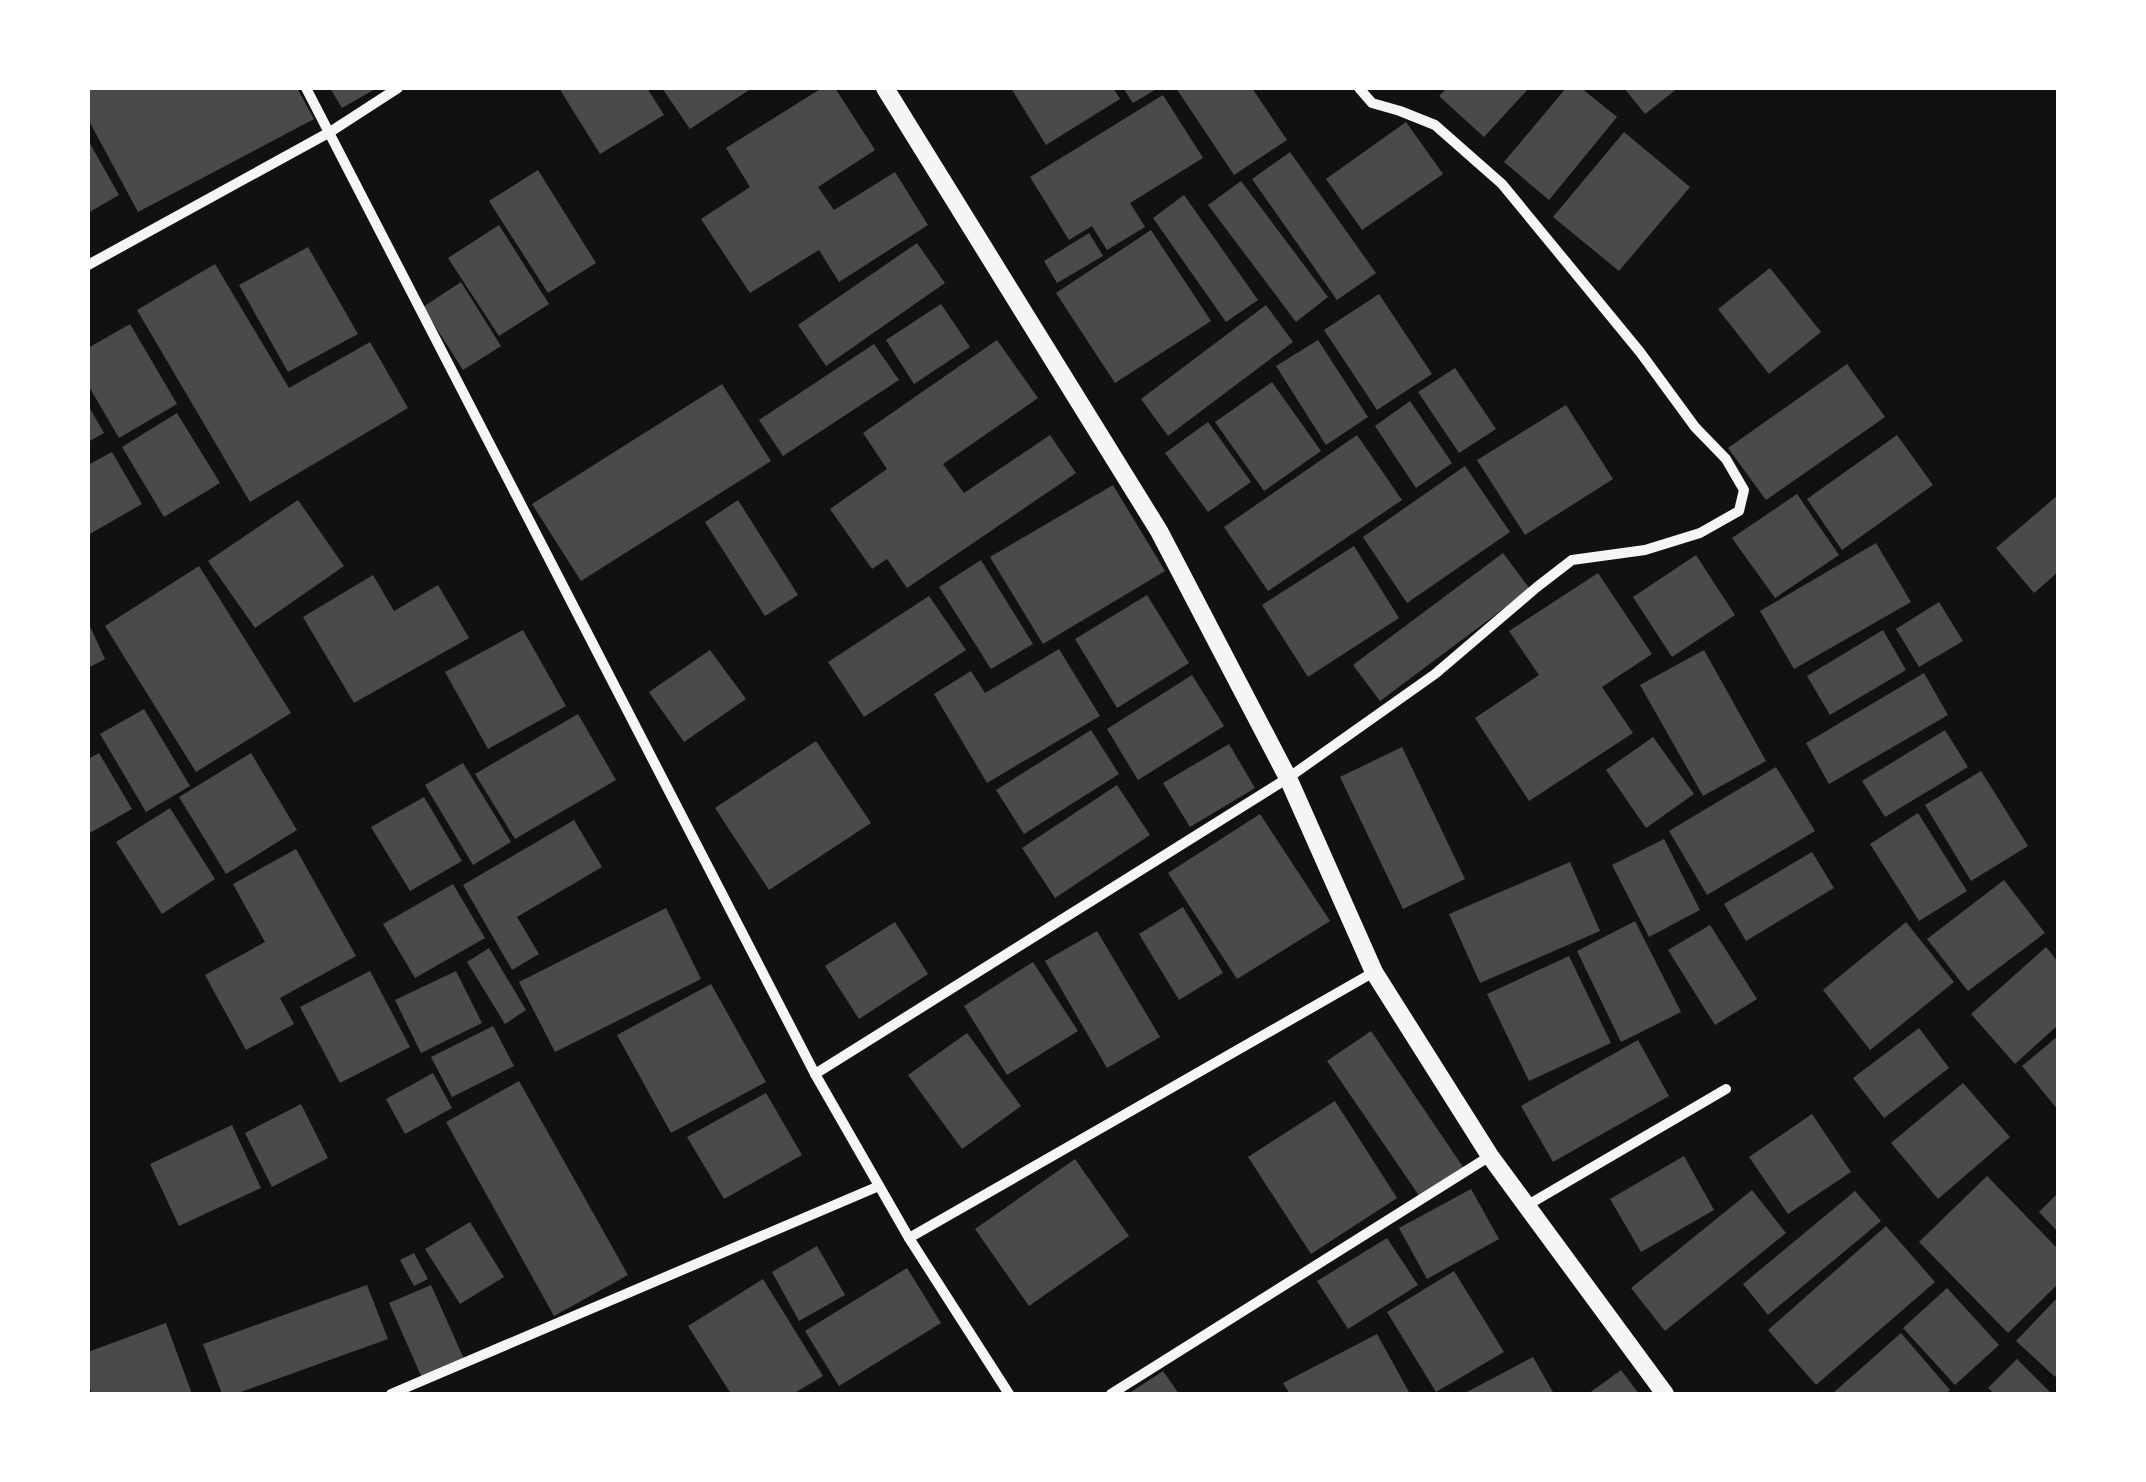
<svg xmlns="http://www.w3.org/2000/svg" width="2146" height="1482" font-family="Roboto,sans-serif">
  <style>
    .building { fill: #4a4a4a }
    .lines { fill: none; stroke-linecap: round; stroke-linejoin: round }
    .minor { stroke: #f5f5f5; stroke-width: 10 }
    .tertiary { stroke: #f5f5f5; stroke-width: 18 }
  </style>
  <rect width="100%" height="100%" fill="#111"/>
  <!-- building -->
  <g class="building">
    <polygon points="88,88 297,88 314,119 138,212 88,119"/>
    <polygon points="330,88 377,88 342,108"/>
    <polygon points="559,88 647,88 664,115 600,154"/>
    <polygon points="662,88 752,88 690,129"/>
    <polygon points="822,88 835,88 875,150 818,187 834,210 895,172 928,225 839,282 819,250 750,293 701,219 750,187 726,148"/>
    <polygon points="1011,88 1113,88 1120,99 1046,145"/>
    <polygon points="1123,88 1158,88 1133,103"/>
    <polygon points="1176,88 1252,88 1287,140 1234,175"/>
    <polygon points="1447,88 1529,88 1484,137 1439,96"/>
    <polygon points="1566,88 1581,88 1617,117 1549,200 1504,162"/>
    <polygon points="1624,88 1678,88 1645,114"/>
    <polygon points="1163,95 1203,158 1130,203 1145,227 1107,250 1092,226 1069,240 1030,177"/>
    <polygon points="1406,122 1443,174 1362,230 1326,179"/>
    <polygon points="1624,132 1690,187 1619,271 1553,217"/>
    <polygon points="88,140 119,195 88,213"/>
    <polygon points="1290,152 1376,273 1337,300 1252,179"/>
    <polygon points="538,170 596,263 548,293 489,201"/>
    <polygon points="1241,181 1328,297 1296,322 1208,205"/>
    <polygon points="1184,195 1258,300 1226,322 1153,218"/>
    <polygon points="499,225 549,304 499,336 448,258"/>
    <polygon points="1151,230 1211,321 1115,383 1056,293"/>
    <polygon points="1089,233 1103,256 1057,283 1044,261"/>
    <polygon points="917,243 945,283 826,366 798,325"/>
    <polygon points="308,247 358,334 288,372 239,285"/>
    <polygon points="215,264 289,388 370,342 408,408 250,502 137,310"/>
    <polygon points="1770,268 1821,332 1769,374 1718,309"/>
    <polygon points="461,282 501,346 463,370 423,307"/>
    <polygon points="1379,294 1432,374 1377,410 1324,330"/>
    <polygon points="941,304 970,347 914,384 886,340"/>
    <polygon points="1266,305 1293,342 1168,436 1141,399"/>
    <polygon points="130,324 177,404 119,438 88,385 88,348"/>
    <polygon points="997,340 1038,398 943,464 964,493 1050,435 1076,473 907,588 887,559 872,569 830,509 887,469 863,433"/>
    <polygon points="1318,340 1368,417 1326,445 1276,366"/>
    <polygon points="874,344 899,380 783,456 759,420"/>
    <polygon points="1847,364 1885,417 1766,500 1728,448"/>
    <polygon points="1455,368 1496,429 1459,453 1418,392"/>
    <polygon points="1272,382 1321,451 1264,491 1215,422"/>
    <polygon points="722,384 771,461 581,581 532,504"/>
    <polygon points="1410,401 1452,463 1416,488 1375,426"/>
    <polygon points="88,405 104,433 88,442"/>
    <polygon points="1566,405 1613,479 1525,535 1477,460"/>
    <polygon points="177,413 220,483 164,517 122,447"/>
    <polygon points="1208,422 1251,482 1208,512 1165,453"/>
    <polygon points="1357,435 1402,500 1268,591 1224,527"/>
    <polygon points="1897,435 1933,485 1842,550 1807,499"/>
    <polygon points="112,452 142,504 88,535 88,465"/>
    <polygon points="1465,466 1510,532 1407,603 1363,537"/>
    <polygon points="1113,485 1165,571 1043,644 990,557"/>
    <polygon points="1797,494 1839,555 1775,598 1732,538"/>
    <polygon points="2058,495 2058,572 2034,593 1996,548"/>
    <polygon points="298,500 344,566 255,628 208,561"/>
    <polygon points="738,500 798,595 765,616 705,522"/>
    <polygon points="1876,543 1911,602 1794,669 1760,611"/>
    <polygon points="1354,546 1399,618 1308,677 1262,605"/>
    <polygon points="1503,553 1530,589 1380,701 1353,665"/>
    <polygon points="1696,555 1735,615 1672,657 1633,597"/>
    <polygon points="981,560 1033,644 991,669 939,587"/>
    <polygon points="199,566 291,713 196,772 105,626"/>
    <polygon points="1598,573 1652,654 1602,687 1633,733 1529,801 1475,718 1539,675 1509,631"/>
    <polygon points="373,575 394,611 438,585 469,638 354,703 303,617"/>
    <polygon points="1147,595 1189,663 1117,708 1075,639"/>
    <polygon points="929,596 966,650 864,717 828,662"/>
    <polygon points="1939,602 1963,641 1919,667 1896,629"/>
    <polygon points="88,622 105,659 88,668"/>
    <polygon points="523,630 566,706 488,749 445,672"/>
    <polygon points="1883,630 1906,670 1830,715 1807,676"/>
    <polygon points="1059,649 1100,716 987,783 934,694 971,671 985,693"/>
    <polygon points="710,650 746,699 684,742 649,692"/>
    <polygon points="1704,650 1766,761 1703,796 1640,685"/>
    <polygon points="1924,673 1948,715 1829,784 1806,743"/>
    <polygon points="1192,675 1224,726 1138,780 1107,729"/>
    <polygon points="144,709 190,786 146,812 100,734"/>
    <polygon points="578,714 616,780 515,839 475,774"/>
    <polygon points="1091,730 1119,774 1024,834 996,790"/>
    <polygon points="1945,730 1968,767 1885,817 1862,781"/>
    <polygon points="1653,737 1694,794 1646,828 1606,770"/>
    <polygon points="816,741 871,823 769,890 715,808"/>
    <polygon points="1229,744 1255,788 1190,827 1163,783"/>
    <polygon points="1402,747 1465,879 1403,909 1340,777"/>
    <polygon points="99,753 132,809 88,834 88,759"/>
    <polygon points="251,753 297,830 226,874 179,797"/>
    <polygon points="463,763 511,842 473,865 425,785"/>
    <polygon points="1776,767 1815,831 1707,895 1669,831"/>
    <polygon points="1981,771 2028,846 1971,881 1925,805"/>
    <polygon points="1117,785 1150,835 1055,898 1022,848"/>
    <polygon points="424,797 462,861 410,891 371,827"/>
    <polygon points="170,808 215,879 162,914 116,842"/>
    <polygon points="1918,813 1967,891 1919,921 1870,844"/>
    <polygon points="1260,814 1330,921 1237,979 1168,873"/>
    <polygon points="574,820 602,867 517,917 539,954 512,970 463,885"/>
    <polygon points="1664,839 1700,910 1649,937 1612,865"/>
    <polygon points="296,849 356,956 280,998 294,1024 246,1050 205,975 265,942 233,884"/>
    <polygon points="1812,852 1834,888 1746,941 1724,904"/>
    <polygon points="1570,862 1600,931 1480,983 1449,914"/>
    <polygon points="2004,880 2045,933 1968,991 1927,939"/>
    <polygon points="453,884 485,938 415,978 383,924"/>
    <polygon points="1183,907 1223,973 1179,1000 1139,934"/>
    <polygon points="666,908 701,979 555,1052 519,982"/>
    <polygon points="1635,921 1681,1012 1621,1042 1577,951"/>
    <polygon points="895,922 928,974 859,1019 825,966"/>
    <polygon points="1906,922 1954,982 1870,1050 1823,990"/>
    <polygon points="1710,925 1757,999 1715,1025 1668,950"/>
    <polygon points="1097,931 1160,1037 1107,1068 1045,961"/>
    <polygon points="2046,947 2058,962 2058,1025 2015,1064 1971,1014"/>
    <polygon points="489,948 526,1010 505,1024 467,962"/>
    <polygon points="1569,956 1611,1043 1529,1081 1487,994"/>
    <polygon points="1033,962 1078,1031 1007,1075 964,1006"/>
    <polygon points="370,971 410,1047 340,1083 300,1007"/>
    <polygon points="456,971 482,1023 421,1053 395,1000"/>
    <polygon points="711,984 766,1082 671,1133 617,1035"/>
    <polygon points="493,1026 514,1066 452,1097 431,1057"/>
    <polygon points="1919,1028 1949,1068 1884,1118 1853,1078"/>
    <polygon points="1371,1031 1463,1167 1420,1197 1327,1061"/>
    <polygon points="967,1033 1021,1106 962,1149 908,1075"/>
    <polygon points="2058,1036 2058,1110 2022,1066"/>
    <polygon points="1638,1040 1669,1096 1553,1162 1521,1106"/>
    <polygon points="433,1073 452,1108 405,1134 386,1099"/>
    <polygon points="519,1081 628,1275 554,1316 446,1122"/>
    <polygon points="1963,1083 2010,1137 1938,1199 1891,1143"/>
    <polygon points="766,1093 802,1155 724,1199 687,1137"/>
    <polygon points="1335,1101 1397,1198 1311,1254 1248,1157"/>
    <polygon points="301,1104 328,1158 272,1187 245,1133"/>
    <polygon points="1812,1114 1851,1172 1788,1214 1749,1157"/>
    <polygon points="232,1125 261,1188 179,1226 150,1164"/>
    <polygon points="1684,1156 1714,1210 1641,1252 1610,1199"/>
    <polygon points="1075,1159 1129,1236 1029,1306 975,1229"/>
    <polygon points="1987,1176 2058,1249 2058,1284 2008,1333 1919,1242"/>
    <polygon points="1471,1189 1499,1239 1427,1279 1399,1228"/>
    <polygon points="1752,1190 1786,1233 1665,1331 1631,1288"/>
    <polygon points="1855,1191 1881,1221 1768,1315 1743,1284"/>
    <polygon points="2058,1193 2058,1232 2039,1212"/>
    <polygon points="470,1222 504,1277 460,1304 425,1249"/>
    <polygon points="1886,1226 1935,1282 1816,1385 1768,1330"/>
    <polygon points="1387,1238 1418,1285 1348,1329 1317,1281"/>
    <polygon points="817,1246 845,1295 799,1321 772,1272"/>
    <polygon points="414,1253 428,1279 414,1286 400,1260"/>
    <polygon points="907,1268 941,1323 839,1386 805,1331"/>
    <polygon points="1454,1271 1504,1352 1436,1392 1387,1312"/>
    <polygon points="763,1279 823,1376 793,1394 731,1394 688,1326"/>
    <polygon points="367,1285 388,1339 235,1394 222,1394 203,1344"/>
    <polygon points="431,1285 464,1359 422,1378 389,1303"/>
    <polygon points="1947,1288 1999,1345 1955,1385 1903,1328"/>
    <polygon points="2058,1297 2058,1372 2055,1377 2016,1341"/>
    <polygon points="166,1323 192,1394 92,1394 88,1383 88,1352"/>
    <polygon points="1901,1333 1950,1390 1945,1394 1832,1394"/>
    <polygon points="1377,1334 1410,1394 1290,1394 1283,1383"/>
    <polygon points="1533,1357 1554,1394 1463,1394"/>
    <polygon points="2017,1359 2052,1394 1995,1394 1988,1388"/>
    <polygon points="1621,1370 1639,1394 1588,1394"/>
    <polygon points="1163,1371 1179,1394 1128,1394"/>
  </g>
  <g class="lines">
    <!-- minor -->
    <g class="minor">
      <polyline points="306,88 815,1074 909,1238 1009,1394"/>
      <polyline points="88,265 330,132 398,88"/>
      <polyline points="815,1074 1288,778 1435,674 1537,587 1572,560 1645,550 1700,533 1739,511 1744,490 1726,459 1695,427 1640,352 1502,184 1435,125 1400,111 1372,103 1359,88"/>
      <polyline points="1526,1206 1726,1089"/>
      <polyline points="909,1238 1374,972"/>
      <polyline points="391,1394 879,1186"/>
      <polyline points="1111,1394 1490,1156"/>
    </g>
    <!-- tertiary -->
    <polyline class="tertiary" points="885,88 1159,531 1288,778 1374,972 1490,1156 1665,1394"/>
  </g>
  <!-- border -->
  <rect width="2146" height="1482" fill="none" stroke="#ffffff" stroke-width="180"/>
</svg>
